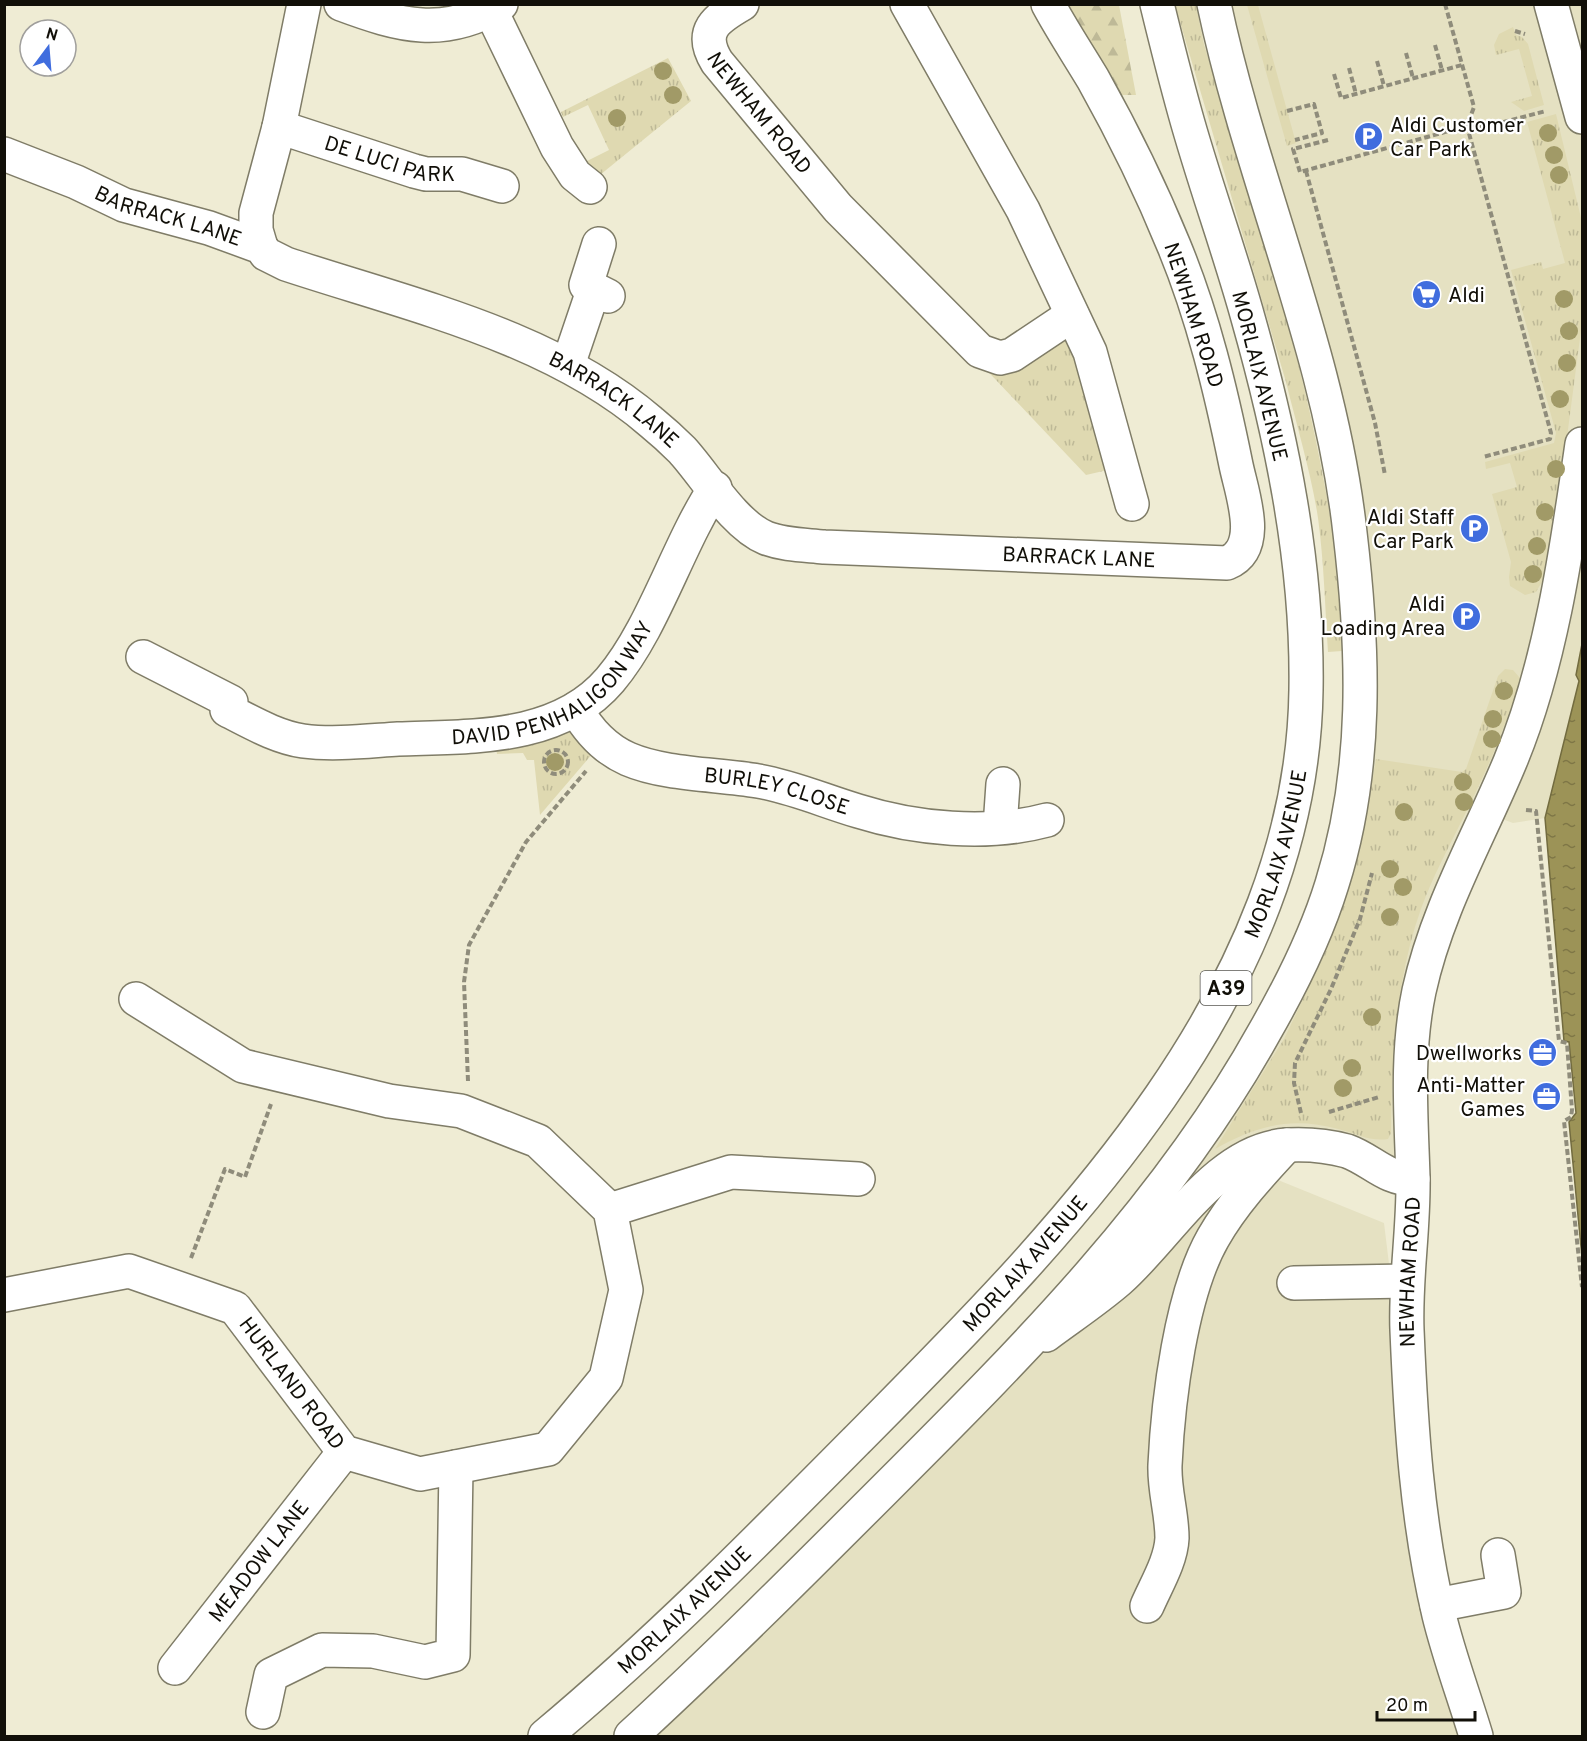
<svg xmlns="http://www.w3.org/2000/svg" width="1587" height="1741" font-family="Overpass,sans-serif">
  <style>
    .built { fill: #e5e1c2 }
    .grass { fill: url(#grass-tufts) }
    .forest { fill: url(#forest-firs) }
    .water { fill: url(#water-ripples); stroke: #726b3f; stroke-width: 1.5 }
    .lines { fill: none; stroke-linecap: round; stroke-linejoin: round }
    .minor-casing { stroke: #7f7c67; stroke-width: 36 }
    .highway-casing { stroke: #7f7c67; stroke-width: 36 }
    .path { stroke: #8f8c7b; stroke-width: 4; stroke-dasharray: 6 3; stroke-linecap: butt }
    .minor { stroke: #fff; stroke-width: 33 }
    .highway { stroke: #fff; stroke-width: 33 }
    .tree { fill: #a19a67 }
    .labels { text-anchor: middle; stroke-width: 4.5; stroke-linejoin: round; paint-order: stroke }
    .shield { fill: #fff; stroke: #585752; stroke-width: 1.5 }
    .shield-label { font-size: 20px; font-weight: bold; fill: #110f08 }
    .street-label { font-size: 21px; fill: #110f08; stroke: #fff }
    .poi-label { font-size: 21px; fill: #110f08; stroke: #fff; text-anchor: end }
  </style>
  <defs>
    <pattern id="grass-tufts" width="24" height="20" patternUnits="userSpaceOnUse" patternTransform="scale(1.5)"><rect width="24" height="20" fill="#dfd9b1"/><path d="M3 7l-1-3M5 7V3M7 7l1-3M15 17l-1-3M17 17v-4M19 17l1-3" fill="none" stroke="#beb997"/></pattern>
    <pattern id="forest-firs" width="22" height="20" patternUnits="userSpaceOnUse" patternTransform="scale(1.5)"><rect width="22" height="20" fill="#dfd9b1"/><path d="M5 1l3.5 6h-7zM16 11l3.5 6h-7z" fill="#beb997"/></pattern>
    <pattern id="water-ripples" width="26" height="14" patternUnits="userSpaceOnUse" patternTransform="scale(1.5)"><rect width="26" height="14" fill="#9c9357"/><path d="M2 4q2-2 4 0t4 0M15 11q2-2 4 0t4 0" fill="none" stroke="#7e7646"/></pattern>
  </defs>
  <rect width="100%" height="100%" fill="#efecd4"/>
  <!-- built -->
  <polygon class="built" points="1214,5 1582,5 1582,644 1576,675 1579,681 1545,818 1513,823 1486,813 1441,915 1413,1179 1346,1151 1236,1163 1384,1223 1417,1493 1477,1736 631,1736 944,1430 1247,1064 1349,822 1350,530"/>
  <!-- grass -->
  <g class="grass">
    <path d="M1175,5H1196L1204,44C1245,184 1294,323 1321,466C1333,527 1343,589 1342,651L1328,652C1325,607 1324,562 1318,518C1311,472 1297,427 1286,382Z"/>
    <polygon points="1247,5 1258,5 1296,143 1287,146"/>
    <polygon points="1513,27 1516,35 1522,37 1528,44 1544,105 1524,111 1511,102 1532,96 1519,49 1496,55 1494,45 1499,34"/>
    <polygon points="668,58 691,101 595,179 585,162 609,150 588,105 563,117 561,112"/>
    <polygon points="1556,114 1582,222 1582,323 1564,460 1543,580 1536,592 1525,595 1510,586 1509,577 1511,562 1492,494 1517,487 1510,463 1486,469 1485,462 1554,443 1556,433 1511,270 1541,262 1543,269 1565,263 1527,122"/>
    <polygon points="1059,337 1072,339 1112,469 1086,475 978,361"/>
    <path d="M1505,669L1513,670L1520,678C1518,694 1510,711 1504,726C1485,778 1459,825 1435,875C1397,955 1392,1045 1391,1133L1388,1139C1370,1142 1355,1133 1338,1129C1291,1116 1256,1126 1215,1149L1284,1039L1328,947L1360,851L1376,759L1462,772L1466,769L1498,676Z"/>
    <polygon points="564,731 574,734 594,752 540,815 534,760 527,760 523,753 497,754 496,748"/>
  </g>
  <!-- forest -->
  <polygon class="forest" points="1061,5 1119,5 1136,95 1114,95"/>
  <!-- water -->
  <polygon class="water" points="1582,644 1582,1257 1569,1122 1576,1113 1569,1042 1564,1041 1545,818 1579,681 1576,675"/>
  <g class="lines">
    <defs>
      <g id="minor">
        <path d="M341,4C400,26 444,38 501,4"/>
        <path id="s1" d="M742,4C716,19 698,31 717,62L838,208L980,351L1000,358L1012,355L1072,315"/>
        <polyline points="907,4 1023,210 1090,352 1132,504"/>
        <polyline points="1551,4 1582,117"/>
        <polyline points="491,11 557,147 575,175 590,187"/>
        <path id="s2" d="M279,127L414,171L426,174H462L502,186"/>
        <path id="s3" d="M4,154L76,182L124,205L209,228L261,247L266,254L286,264C410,305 551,336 651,422C662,431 672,440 682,450C705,475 734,525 766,538C784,545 805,545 824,547L1227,563C1263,548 1242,494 1236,465C1221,391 1203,316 1174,246C1152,192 1121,129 1093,79C1078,54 1062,30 1048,4"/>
        <polyline points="599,244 586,285 608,296"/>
        <polyline points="261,247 256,230 256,213 279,127 304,4"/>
        <polyline points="565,364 572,353 593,291"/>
        <path id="s4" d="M143,657L231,702L227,710C251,722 276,737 303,741C334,745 367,741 398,739C472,736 558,741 610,680C654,628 677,546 715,488"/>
        <path id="s5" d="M576,709C588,730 605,749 628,759C665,775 718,774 758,781C793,787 824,801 858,811C915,829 988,836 1047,820"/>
        <polyline points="1000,827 1003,784"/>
        <polyline points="610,1210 731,1172 858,1179"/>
        <polyline points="1294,1283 1407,1281"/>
        <path id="s6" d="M4,1295L129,1271L235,1308L344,1452L420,1474L548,1449L606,1378L626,1290L610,1210L538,1141L461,1111L389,1101L243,1066L136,999"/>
        <path d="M1046,1335C1070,1317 1096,1300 1119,1280C1169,1236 1216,1150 1287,1145C1306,1144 1329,1146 1347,1151C1372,1160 1385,1179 1413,1179"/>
        <polyline points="1437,1605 1504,1592 1498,1555"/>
        <path d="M1147,1606C1156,1585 1171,1561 1172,1538C1172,1513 1164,1490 1165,1465C1168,1400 1181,1294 1213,1238C1233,1203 1260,1174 1287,1145"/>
        <path id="s7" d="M175,1668L344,1452"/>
        <polyline points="263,1712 271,1675 322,1650 373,1651 425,1662 453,1655 456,1467"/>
        <path id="s8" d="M1476,1736C1464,1696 1449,1656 1439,1615C1417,1522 1411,1426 1407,1330C1405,1279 1414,1228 1413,1177C1411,1114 1406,1053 1419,991C1437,909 1478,839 1510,762C1551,664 1567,548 1582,444"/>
      </g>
      <g id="highway">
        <path id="s9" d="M545,1736C655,1644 755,1543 856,1441C1058,1237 1302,997 1306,690C1308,565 1282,438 1248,318C1229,249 1204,182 1185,113C1175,77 1166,41 1157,4"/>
        <path d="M631,1736C718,1656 801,1573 885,1489C1025,1349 1168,1206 1265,1031C1292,984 1316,936 1332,884C1368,770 1364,651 1350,533C1330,351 1252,183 1214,4"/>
      </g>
    </defs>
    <!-- minor casing -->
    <use href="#minor" class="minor-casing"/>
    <!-- highway casing -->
    <use href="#highway" class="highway-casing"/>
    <!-- path -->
    <g class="path">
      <polyline points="1445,4 1474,107 1467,126 1551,433 1550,439 1483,457"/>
      <polyline points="1515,31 1525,34"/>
      <polyline points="1435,45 1442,70"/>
      <polyline points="1406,53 1413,78"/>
      <polyline points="1377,61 1384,86"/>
      <polyline points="1349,68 1356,94"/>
      <polyline points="1334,74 1341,98 1462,65"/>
      <polyline points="1287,111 1314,104 1322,133 1295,140"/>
      <polyline points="1328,140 1293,149 1300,172 1467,126 1485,127 1546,111"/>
      <polyline points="1306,171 1375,423 1385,475"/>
      <circle cx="556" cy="762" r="12"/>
      <polyline points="1526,810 1536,811 1559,1041 1567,1043 1572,1110 1571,1117 1564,1121 1582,1287"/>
      <polyline points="468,1081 464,982 469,945 526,842 586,771"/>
      <polyline points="1329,1112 1379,1097"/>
      <polyline points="1301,1113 1294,1083 1295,1063 1331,989 1360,919 1372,873"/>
      <polyline points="191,1258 225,1169 245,1177 271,1104"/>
    </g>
    <!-- minor -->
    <use href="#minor" class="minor"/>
    <!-- highway -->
    <use href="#highway" class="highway"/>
  </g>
  <!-- trees -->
  <g class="tree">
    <circle cx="663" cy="71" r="9"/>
    <circle cx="673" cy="95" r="9"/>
    <circle cx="617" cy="118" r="9"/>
    <circle cx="1548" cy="133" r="9"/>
    <circle cx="1554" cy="155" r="9"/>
    <circle cx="1559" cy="175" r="9"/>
    <circle cx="1564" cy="299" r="9"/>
    <circle cx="1569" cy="331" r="9"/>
    <circle cx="1567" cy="363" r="9"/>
    <circle cx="1560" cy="399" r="9"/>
    <circle cx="1556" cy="469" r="9"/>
    <circle cx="1545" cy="512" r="9"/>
    <circle cx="1537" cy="546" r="9"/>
    <circle cx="1533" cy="574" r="9"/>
    <circle cx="1504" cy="691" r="9"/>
    <circle cx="1493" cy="719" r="9"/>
    <circle cx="1492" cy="739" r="9"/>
    <circle cx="555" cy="762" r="9"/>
    <circle cx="1463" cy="782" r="9"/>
    <circle cx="1464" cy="802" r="9"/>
    <circle cx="1404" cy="812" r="9"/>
    <circle cx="1390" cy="869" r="9"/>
    <circle cx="1403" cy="887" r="9"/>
    <circle cx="1390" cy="917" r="9"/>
    <circle cx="1372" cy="1017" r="9"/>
    <circle cx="1352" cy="1068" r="9"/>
    <circle cx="1343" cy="1088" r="9"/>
  </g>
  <!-- icons -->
  <defs>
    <symbol id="parking-disc" viewBox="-11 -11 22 22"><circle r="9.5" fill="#406dde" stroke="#fff"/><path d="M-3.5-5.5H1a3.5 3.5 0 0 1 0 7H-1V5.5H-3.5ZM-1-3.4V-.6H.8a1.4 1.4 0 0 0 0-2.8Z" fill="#fff"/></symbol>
    <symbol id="supermarket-disc" viewBox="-11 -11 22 22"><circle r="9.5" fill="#406dde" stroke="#fff"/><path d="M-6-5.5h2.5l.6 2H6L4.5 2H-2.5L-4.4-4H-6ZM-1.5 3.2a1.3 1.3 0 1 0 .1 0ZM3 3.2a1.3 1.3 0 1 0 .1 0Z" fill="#fff"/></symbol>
    <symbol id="office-disc" viewBox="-11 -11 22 22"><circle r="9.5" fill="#406dde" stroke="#fff"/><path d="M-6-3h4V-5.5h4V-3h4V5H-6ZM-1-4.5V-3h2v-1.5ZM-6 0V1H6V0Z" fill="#fff"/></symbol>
  </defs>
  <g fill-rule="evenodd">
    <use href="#parking-disc" x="1352" y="120" width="33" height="33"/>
    <use href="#supermarket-disc" x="1410" y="278" width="33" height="33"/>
    <use href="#parking-disc" x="1458" y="512" width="33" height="33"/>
    <use href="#parking-disc" x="1450" y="600" width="33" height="33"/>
    <use href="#office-disc" x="1526" y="1036" width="33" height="33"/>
    <use href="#office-disc" x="1530" y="1080" width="33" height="33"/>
  </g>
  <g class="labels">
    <!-- shield labels -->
    <rect class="shield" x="1200.5" y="971" width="51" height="34" rx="4.5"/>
    <g class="shield-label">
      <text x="1226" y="995">A39</text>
    </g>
    <!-- street labels -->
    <g class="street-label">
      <text dy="7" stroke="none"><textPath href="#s1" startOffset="141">NEWHAM ROAD</textPath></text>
      <text dy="7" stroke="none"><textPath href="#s2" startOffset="116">DE LUCI PARK</textPath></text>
      <text dy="7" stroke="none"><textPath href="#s3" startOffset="176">BARRACK LANE</textPath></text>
      <text transform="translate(1194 315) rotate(72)" y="7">NEWHAM ROAD</text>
      <text transform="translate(1260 376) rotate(76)" y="7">MORLAIX AVENUE</text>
      <text dy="7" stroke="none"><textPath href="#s3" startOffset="662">BARRACK LANE</textPath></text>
      <text dy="7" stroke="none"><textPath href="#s3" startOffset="1184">BARRACK LANE</textPath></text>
      <text dy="7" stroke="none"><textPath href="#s4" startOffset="460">DAVID PENHALIGON WAY</textPath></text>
      <text dy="7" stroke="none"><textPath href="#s5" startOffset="226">BURLEY CLOSE</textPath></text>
      <text dy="7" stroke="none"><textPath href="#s9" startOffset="1160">MORLAIX AVENUE</textPath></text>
      <text dy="7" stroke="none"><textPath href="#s9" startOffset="674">MORLAIX AVENUE</textPath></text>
      <text dy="7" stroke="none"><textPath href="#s8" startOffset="472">NEWHAM ROAD</textPath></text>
      <text dy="7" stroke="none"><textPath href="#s6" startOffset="334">HURLAND ROAD</textPath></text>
      <text dy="7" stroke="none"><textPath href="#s7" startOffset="136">MEADOW LANE</textPath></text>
      <text dy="7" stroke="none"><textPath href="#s9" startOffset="188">MORLAIX AVENUE</textPath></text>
    </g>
    <!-- poi labels -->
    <g class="poi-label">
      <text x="1390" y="132" text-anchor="start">Aldi Customer<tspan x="1390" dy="24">Car Park</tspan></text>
      <text x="1448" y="302" text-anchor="start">Aldi</text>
      <text x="1454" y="524">Aldi Staff<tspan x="1454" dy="24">Car Park</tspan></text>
      <text x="1445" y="611">Aldi<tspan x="1445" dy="24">Loading Area</tspan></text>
      <text x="1522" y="1060">Dwellworks</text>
      <text x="1525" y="1092">Anti-Matter<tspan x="1525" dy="24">Games</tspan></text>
    </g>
  </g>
  <!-- border -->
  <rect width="1587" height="1741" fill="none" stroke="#110f08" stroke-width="12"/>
  <!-- north arrow -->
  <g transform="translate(48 48) rotate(16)"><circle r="28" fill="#ffffff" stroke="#a09f9c" stroke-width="1.5"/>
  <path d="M0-4.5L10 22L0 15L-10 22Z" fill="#406dde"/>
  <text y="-9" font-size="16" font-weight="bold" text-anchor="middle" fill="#110f08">N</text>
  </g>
  <!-- scale -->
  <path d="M1377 1711v9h98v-9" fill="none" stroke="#110f08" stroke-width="3"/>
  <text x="1386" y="1711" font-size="18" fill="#110f08" stroke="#ffffff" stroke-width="4.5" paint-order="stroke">20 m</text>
</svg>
